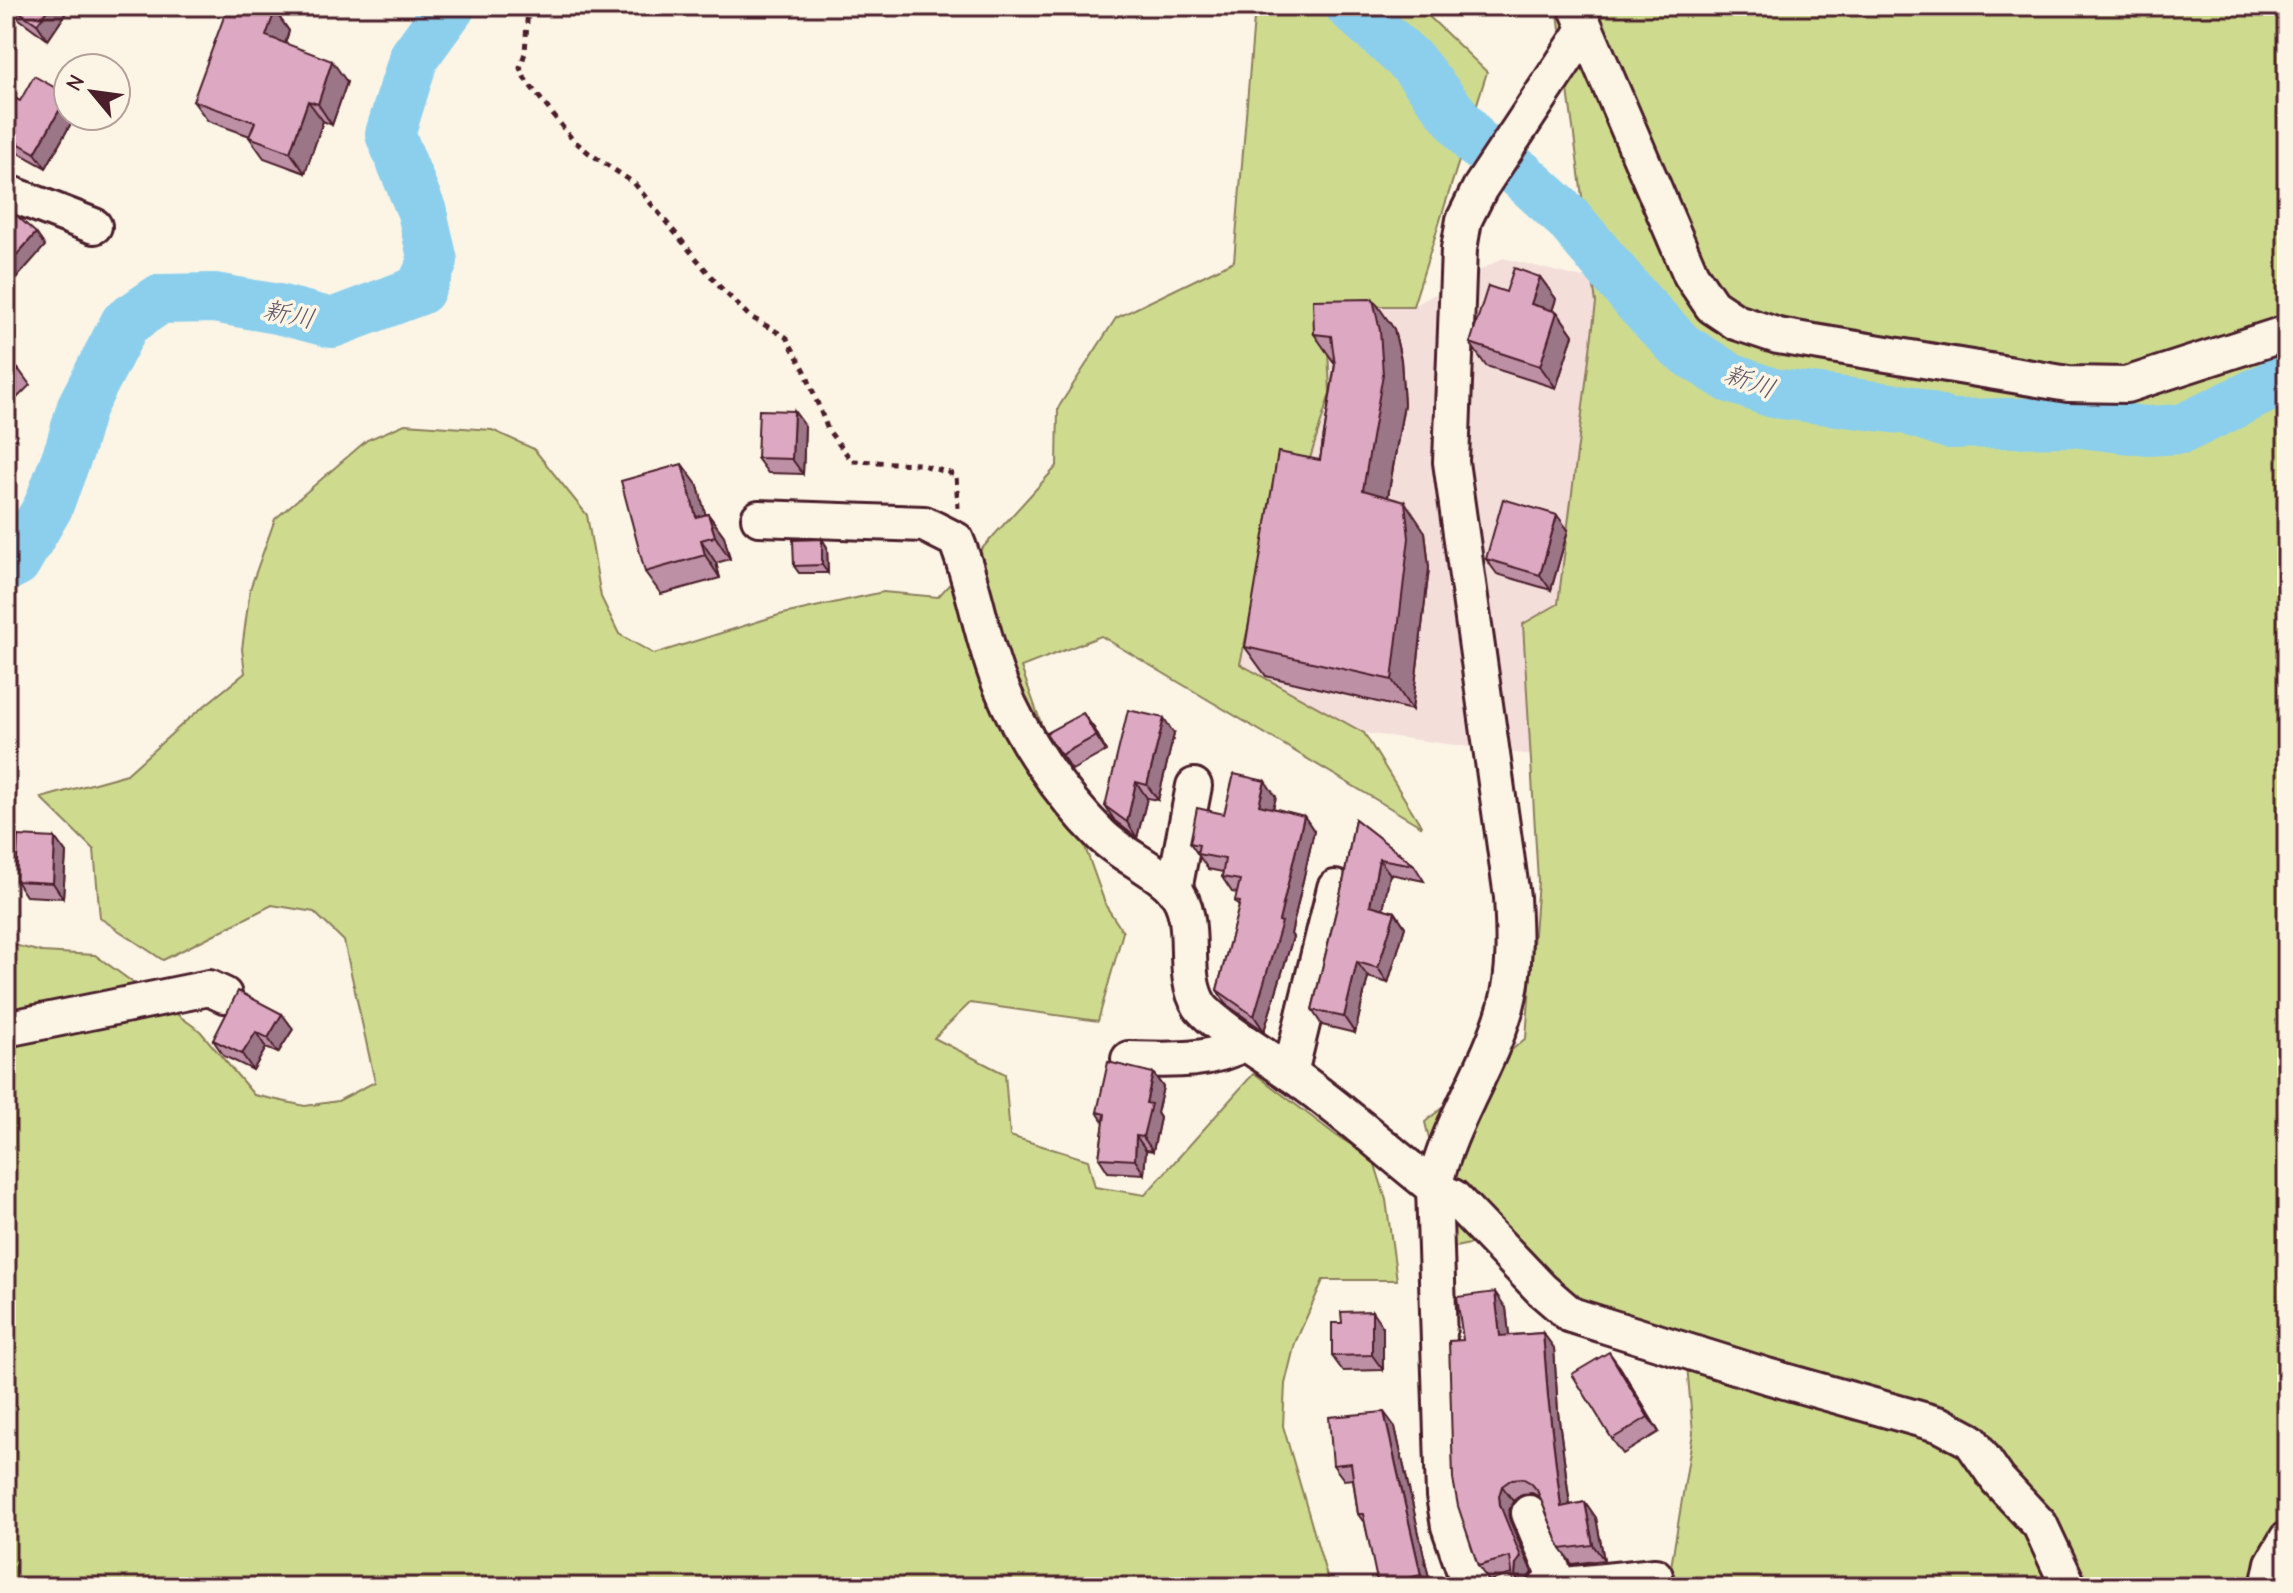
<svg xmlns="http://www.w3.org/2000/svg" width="2293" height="1593" font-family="'Comic Neue','Klee One',sans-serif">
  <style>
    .built { fill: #f3deda }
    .green { fill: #cedb8e; stroke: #8c7d5c; stroke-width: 2 }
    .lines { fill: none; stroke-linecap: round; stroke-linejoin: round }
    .river { stroke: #8ccfed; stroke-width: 50 }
    .street-casing { stroke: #4a1f2b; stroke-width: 40 }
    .path { stroke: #4a1f2b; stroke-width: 5; stroke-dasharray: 6 6; stroke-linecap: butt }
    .street { stroke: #fcf5e5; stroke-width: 34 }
    .wall { fill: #be90a6; stroke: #4a1f2b; stroke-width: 2 }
    .shaded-wall { fill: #9b7687; stroke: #4a1f2b; stroke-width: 2 }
    .building { fill: #dda8c1; stroke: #4a1f2b; stroke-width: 2 }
    .labels { text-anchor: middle; stroke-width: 7; stroke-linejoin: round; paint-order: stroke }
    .water-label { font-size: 26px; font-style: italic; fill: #5e5465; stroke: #fcf5e5 }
  </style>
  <rect width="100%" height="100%" fill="#fcf5e5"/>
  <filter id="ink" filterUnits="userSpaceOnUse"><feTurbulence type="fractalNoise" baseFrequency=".0125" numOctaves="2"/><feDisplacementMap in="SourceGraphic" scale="16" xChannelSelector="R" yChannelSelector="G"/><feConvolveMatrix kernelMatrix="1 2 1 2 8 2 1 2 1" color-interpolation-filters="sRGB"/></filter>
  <g filter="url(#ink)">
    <!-- built -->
    <polygon class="built" points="1503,258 1594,281 1596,303 1558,604 1523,624 1531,755 1364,733 1240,664 1271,522 1326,306 1413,306"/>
    <!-- green -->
    <g class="green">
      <polygon points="1255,6 1418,6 1487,72 1413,306 1326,306 1330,393 1308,465 1271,522 1240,664 1364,733 1422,827 1101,636 1021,667 1106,906 1123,932 1098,1021 970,1003 934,1038 1005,1074 1010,1136 1088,1160 1095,1187 1145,1195 1254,1073 1337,1136 1373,1158 1386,1200 1397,1280 1323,1280 1295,1343 1285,1384 1283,1426 1330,1587 6,1587 6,943 42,952 95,955 200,1031 254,1095 305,1106 338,1101 375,1082 344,941 314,912 272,905 163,960 100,918 94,850 41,798 127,774 187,720 245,673 242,649 250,589 275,519 367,440 405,424 492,430 534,449 587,515 601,597 619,634 654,654 779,615 883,592 938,597 1057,466 1058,408 1116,318 1234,261"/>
      <polygon points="1557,6 2287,6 2287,1587 1682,1587 1671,1567 1693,1433 1685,1342 1555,1290 1508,1236 1455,1247 1425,1122 1526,1038 1538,881 1523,624 1558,604 1596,303"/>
    </g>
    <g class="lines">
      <!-- river -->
      <g class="river">
        <polyline points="1350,6 1412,62 1477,144 1520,174 1568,218 1639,303 1681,347 1730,378 1773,393 1908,410 1949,424 2071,422 2147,431 2182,429 2287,378"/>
        <polyline points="6,567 16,562 48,507 70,448 82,406 125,323 160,299 214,298 278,309 332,323 420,290 433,261 422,212 390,134 414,57 451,6"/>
      </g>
      <defs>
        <g id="street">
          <polyline points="1576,6 1691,275 1712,306 1736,322 1778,336 2068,384 2126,385 2287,333"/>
          <polyline points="6,192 94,226"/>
          <path d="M759,518L924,524L956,540C975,586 981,638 1000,684C1022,739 1059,793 1101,835C1121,855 1155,868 1174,889C1201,920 1178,972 1200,1006C1214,1025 1266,1056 1287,1071C1338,1106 1386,1150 1434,1188L1453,1197L1542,1290L1571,1315L1767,1376L1941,1425L1971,1441L1998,1480L2040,1525L2069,1587"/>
          <polyline points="1174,890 1194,786"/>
          <polyline points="6,1029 209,988 224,995"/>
          <path d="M1129,1059C1170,1060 1208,1063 1245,1043"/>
          <polyline points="1290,1073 1335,888"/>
          <polyline points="1529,1513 1559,1586"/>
          <path d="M1470,1587L1449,1526L1444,1496L1434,1188C1448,1124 1488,1070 1506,1007C1516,970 1514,934 1512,897L1451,462L1459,249L1464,220L1480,188L1584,31"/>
          <polyline points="1545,1587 1655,1576"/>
          <polyline points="2268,1587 2273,1563 2287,1539"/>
        </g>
      </defs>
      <!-- street casing -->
      <use href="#street" class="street-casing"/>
      <!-- path -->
      <polyline class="path" points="528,6 525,53 520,68 525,79 572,139 589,153 634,183 719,286 749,316 786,337 805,371 828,430 852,461 919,464 956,475 958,508"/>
      <!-- street -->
      <use href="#street" class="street"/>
    </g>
    <!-- wall -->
    <g class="wall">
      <polygon points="9,6 71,6 48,40 18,18"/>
      <polygon points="275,11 289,31 285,43 347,82 332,125 323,121 305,173 264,158 249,137 250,136 208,121 193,101"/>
      <polygon points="6,93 20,101 68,96 68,116 75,116 46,168 6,146"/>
      <polygon points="1540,277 1556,299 1552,311 1557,312 1573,335 1556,388 1486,366 1470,343 1506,292"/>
      <polygon points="1394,329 1401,360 1404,404 1388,497 1425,532 1429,568 1412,710 1266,676 1245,647 1320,460 1335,364 1314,334"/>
      <polygon points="6,357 19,370 30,385 6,409"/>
      <polygon points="794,411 805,426 803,474 768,473 757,458"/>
      <polygon points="698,486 705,514 708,514 724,536 730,559 716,563 720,578 661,594 645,572"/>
      <polygon points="1568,530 1551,590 1497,574 1486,559"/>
      <polygon points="822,539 827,547 828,573 799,573 794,566"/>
      <polygon points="1094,728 1106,751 1072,770 1046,733"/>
      <polygon points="1174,734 1158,800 1147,798 1137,838 1115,821 1105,806"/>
      <polygon points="1276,797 1273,808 1304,816 1314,831 1291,934 1293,937 1264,1031 1227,1005 1217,990 1239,907 1235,901 1237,893 1232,892 1222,877 1223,872 1208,869 1190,843 1224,814"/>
      <polygon points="1355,819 1414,865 1424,881 1390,874 1383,909 1395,912 1405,927 1388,983 1368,977 1355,1033 1322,1025 1312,1010 1344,878"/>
      <polygon points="55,838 66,853 63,898 26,896 16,881"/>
      <polygon points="282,1014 293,1029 278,1053 266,1048 253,1070 224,1056 213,1040"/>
      <polygon points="1153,1073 1163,1087 1157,1113 1160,1118 1153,1151 1146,1150 1144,1174 1108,1172 1099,1158 1104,1123 1097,1112"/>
      <polygon points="1506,1308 1509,1335 1543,1333 1554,1348 1558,1412 1570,1505 1585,1502 1596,1518 1604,1560 1572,1564 1561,1549 1540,1497 1532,1493 1522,1494 1513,1501 1509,1511 1510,1521 1532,1572 1527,1580 1526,1587 1514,1587 1512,1574 1489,1581 1478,1566 1463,1340"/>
      <polygon points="1383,1327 1383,1370 1343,1371 1332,1356"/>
      <polygon points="1620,1367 1659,1432 1623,1454 1612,1439"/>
      <polygon points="1395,1427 1431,1587 1380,1587 1365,1524 1358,1514 1353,1479 1344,1480 1333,1465"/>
    </g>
    <!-- shaded-wall -->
    <g class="shaded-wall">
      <polygon points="50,6 71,6 48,40 37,24"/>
      <polygon points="255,6 279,6 275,11 289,31 281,57 266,36"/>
      <polygon points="332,61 347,82 332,125 318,104"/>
      <polygon points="68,95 68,116 75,116 46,168 35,153"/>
      <polygon points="308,101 323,121 305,173 290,152"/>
      <polygon points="36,233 45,246 6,290 6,267"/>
      <polygon points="1540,277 1556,299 1547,326 1531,304"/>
      <polygon points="1373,299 1394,329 1401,360 1404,404 1384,519 1363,490"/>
      <polygon points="1557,312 1573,335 1556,388 1540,366"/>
      <polygon points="794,411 805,426 803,474 792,459"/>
      <polygon points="682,464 698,486 712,539 696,517"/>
      <polygon points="1405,502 1425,532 1429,568 1412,710 1392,680"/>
      <polygon points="708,514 724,536 730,559 715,536"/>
      <polygon points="1557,515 1568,530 1551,590 1540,575"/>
      <polygon points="822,539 827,547 828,573 822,565"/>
      <polygon points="701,540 716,563 720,578 705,555"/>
      <polygon points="1083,713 1094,728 1106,751 1096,736"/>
      <polygon points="1164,718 1174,734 1158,800 1147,785"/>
      <polygon points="1265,781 1276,797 1270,820 1259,805"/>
      <polygon points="1136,782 1147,798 1137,838 1127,822"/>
      <polygon points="1304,816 1314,831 1291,934 1293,937 1264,1031 1254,1016 1279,921"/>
      <polygon points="55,838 66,853 63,898 53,883"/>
      <polygon points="1379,859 1390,874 1381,920 1370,905"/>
      <polygon points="1395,912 1405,927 1388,983 1378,968"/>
      <polygon points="1357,962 1368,977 1355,1033 1344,1017"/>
      <polygon points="282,1014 293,1029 278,1053 268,1038"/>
      <polygon points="256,1032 266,1048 253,1070 242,1054"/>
      <polygon points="1153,1073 1163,1087 1157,1113 1160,1118 1153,1151 1143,1137 1146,1103"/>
      <polygon points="1136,1136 1146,1150 1144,1174 1135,1160"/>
      <polygon points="1495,1292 1506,1308 1511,1351 1500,1336"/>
      <polygon points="1372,1311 1383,1327 1383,1370 1372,1355"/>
      <polygon points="1543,1333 1554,1348 1558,1412 1572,1522 1561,1507 1548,1397"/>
      <polygon points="1609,1352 1620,1367 1659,1432 1648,1417"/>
      <polygon points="1384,1412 1395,1427 1431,1587 1429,1587 1421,1575"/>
      <polygon points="1502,1486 1513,1501 1509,1511 1510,1521 1532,1572 1527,1580 1526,1587 1521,1587 1515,1575 1516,1564 1500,1505 1499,1496"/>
      <polygon points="1585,1502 1596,1518 1604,1560 1593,1545"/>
    </g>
    <!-- building -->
    <g class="building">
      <polygon points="11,6 50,6 37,24"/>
      <polygon points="228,6 262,6 275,11 266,36 332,61 318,104 308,101 290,152 249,137 255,122 193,101"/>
      <polygon points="34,76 68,95 35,153 6,136 6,93 20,101"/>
      <polygon points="15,214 36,233 6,267 6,224"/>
      <polygon points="1514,268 1540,277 1531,304 1557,312 1540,366 1470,343 1488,286 1506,292"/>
      <polygon points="1373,299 1380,331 1383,374 1363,490 1405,502 1409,538 1392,680 1245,647 1278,452 1320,460 1335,365 1331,336 1314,334 1313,300"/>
      <polygon points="6,357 19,370 6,383"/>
      <polygon points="759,410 794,411 792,459 757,458"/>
      <polygon points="682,464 696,517 708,514 715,536 701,540 705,555 645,572 621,481"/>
      <polygon points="1503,499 1557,515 1540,575 1486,559"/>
      <polygon points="822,539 822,565 794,566 793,540"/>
      <polygon points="1128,710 1164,718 1147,785 1136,782 1127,822 1105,806"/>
      <polygon points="1083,713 1096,736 1061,755 1046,733"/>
      <polygon points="1234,774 1265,781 1259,805 1304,816 1279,921 1282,922 1254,1016 1217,990 1240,902 1235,901 1240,880 1222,877 1225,859 1197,854 1199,845 1190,843 1197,808 1224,814"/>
      <polygon points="1355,819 1414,865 1379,859 1370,905 1395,912 1378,968 1357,962 1344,1017 1312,1010 1344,878"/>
      <polygon points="18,836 55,838 53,883 16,881"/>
      <polygon points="238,991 282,1014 268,1038 256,1032 242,1054 213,1040"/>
      <polygon points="1108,1062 1153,1073 1146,1103 1151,1104 1143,1137 1136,1136 1135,1160 1099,1158 1105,1114 1097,1112"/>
      <polygon points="1495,1292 1500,1336 1543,1333 1548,1397 1561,1507 1585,1502 1593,1545 1561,1549 1537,1490 1531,1483 1522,1478 1512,1479 1502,1486 1499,1496 1500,1505 1521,1557 1516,1564 1515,1575 1519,1584 1523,1587 1514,1587 1510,1557 1478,1566 1458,1506 1453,1479 1449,1341 1463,1340 1457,1297"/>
      <polygon points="1372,1311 1372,1355 1332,1356 1332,1323 1342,1323 1341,1312"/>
      <polygon points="1609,1352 1648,1417 1612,1439 1572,1374"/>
      <polygon points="1384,1412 1421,1575 1378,1585 1363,1514 1358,1514 1351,1463 1333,1465 1329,1417"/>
    </g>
  </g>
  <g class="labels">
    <!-- water labels -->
    <g class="water-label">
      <text transform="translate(289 314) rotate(12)" y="9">新川</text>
      <text transform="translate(1750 381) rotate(20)" y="9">新川</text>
    </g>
  </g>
  <!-- margin -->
  <rect width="2293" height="1593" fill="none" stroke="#fcf5e5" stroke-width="32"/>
  <rect x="16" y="16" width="2261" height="1561" fill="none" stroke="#4a1f2b" stroke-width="3" filter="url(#ink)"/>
  <!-- north arrow -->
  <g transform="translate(92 92) rotate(299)"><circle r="38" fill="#fcf5e5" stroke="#b59f9b" stroke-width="2"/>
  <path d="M0-6L14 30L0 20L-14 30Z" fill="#4a1f2b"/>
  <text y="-12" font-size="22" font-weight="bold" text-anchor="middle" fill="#4a1f2b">N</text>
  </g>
</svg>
